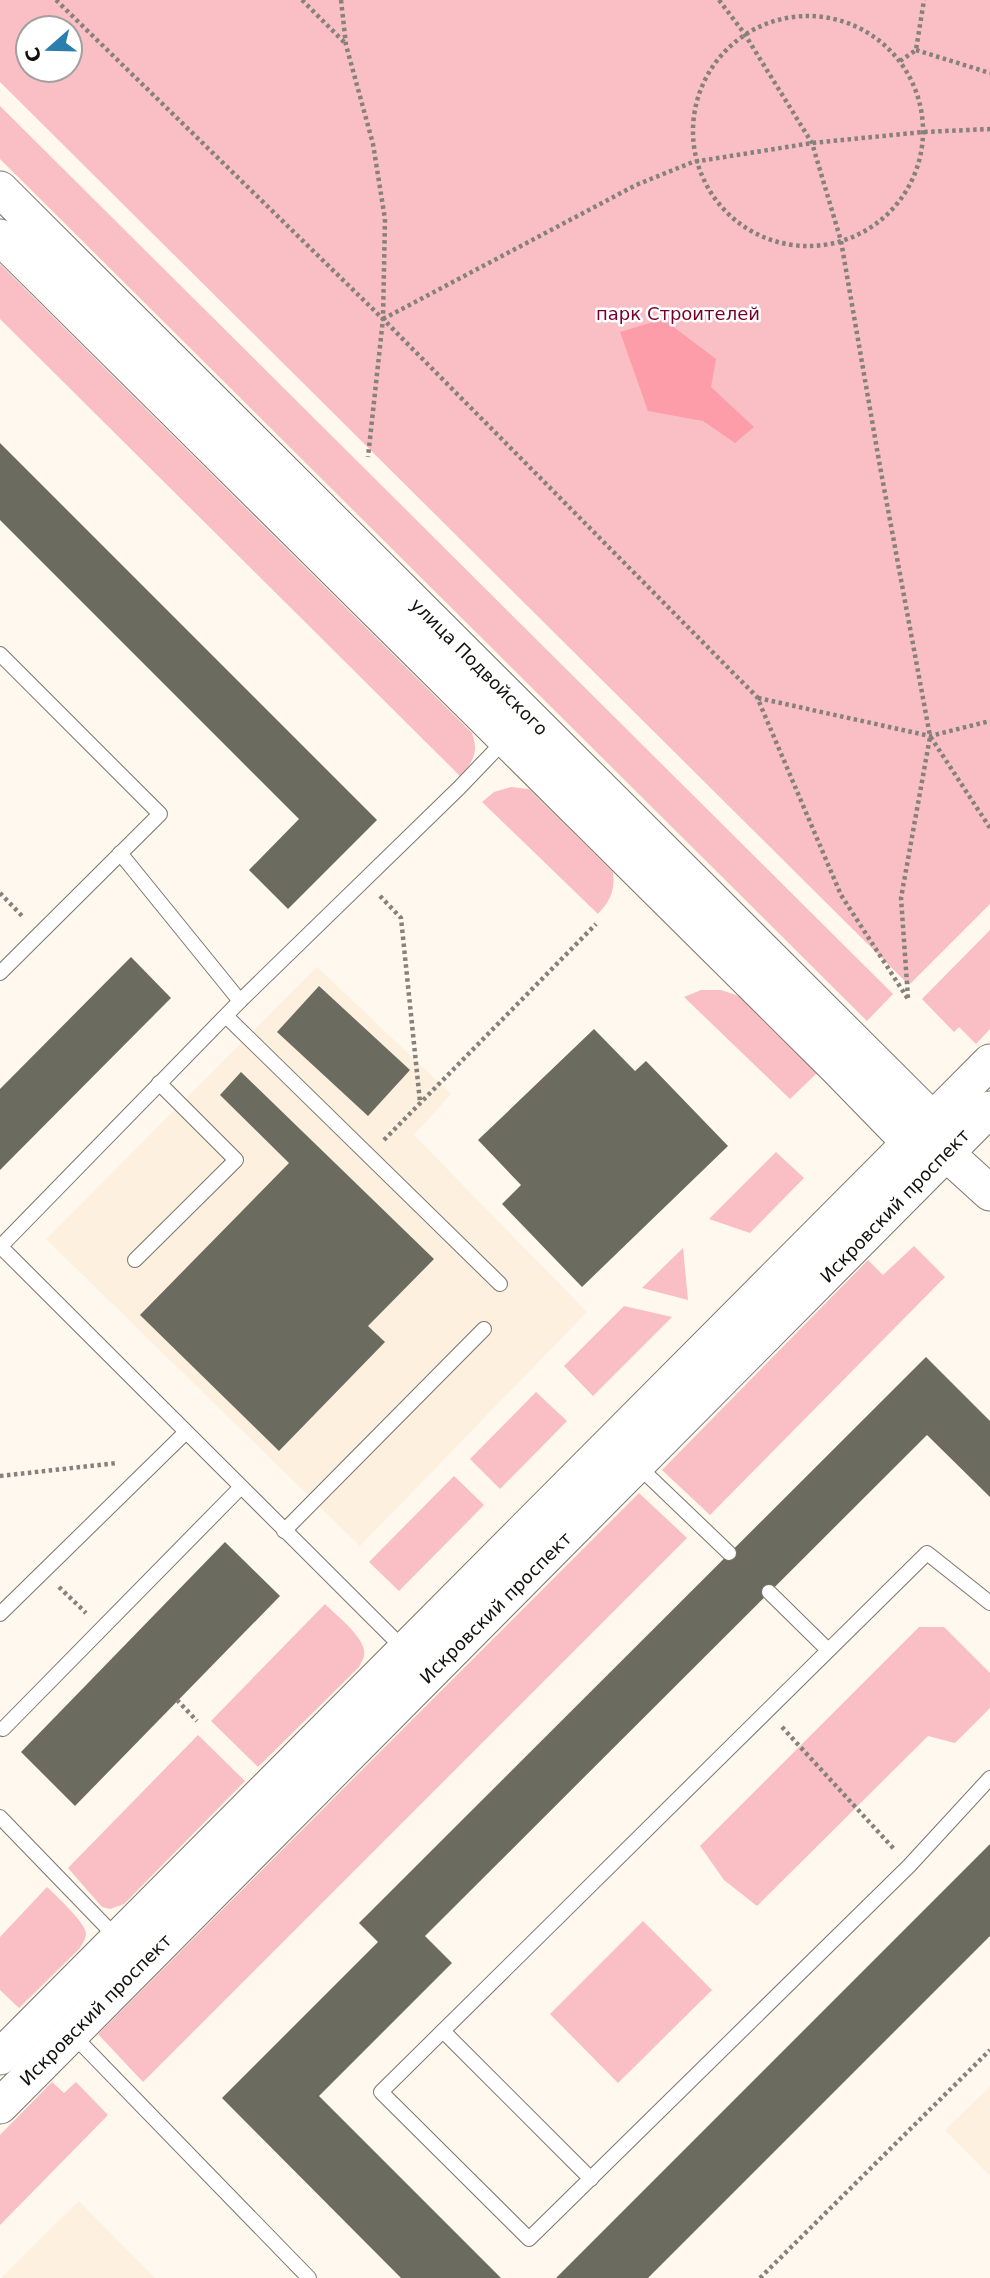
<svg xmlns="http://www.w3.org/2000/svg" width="990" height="2278" font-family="'DejaVu Sans',sans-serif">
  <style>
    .built { fill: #fdf0de }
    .green { fill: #f9bfc5; fill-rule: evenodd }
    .forest { fill: #fd9daa }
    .building { fill: #6b6b5f }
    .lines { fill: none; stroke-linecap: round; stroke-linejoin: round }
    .service-casing { stroke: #7c756b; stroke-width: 16 }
    .tertiary-casing { stroke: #7c756b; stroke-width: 37 }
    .path { stroke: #86817b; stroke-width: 4.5; stroke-dasharray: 3.5 3.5; stroke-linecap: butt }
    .service { stroke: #fff; stroke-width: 14 }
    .tertiary { stroke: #fff; stroke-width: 35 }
    .labels { text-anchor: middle; stroke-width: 5; stroke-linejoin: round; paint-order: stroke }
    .park-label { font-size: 18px; fill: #77012b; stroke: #fff }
    .street-label { font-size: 18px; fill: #13110d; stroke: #fff }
  </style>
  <rect width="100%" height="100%" fill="#fff8ef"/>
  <!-- built -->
  <g class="built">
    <polygon points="317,967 451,1094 414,1135 587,1312 360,1546 46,1239"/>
    <polygon points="990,2087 990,2176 945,2130"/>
    <polygon points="79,2201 155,2278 1,2278"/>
  </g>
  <!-- green -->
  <g class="green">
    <path d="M0,0H990V904L909,985L0,82ZM28,28H70V70H28Z"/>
    <polygon points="0,106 893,994 867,1021 0,159"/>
    <path d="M0,264L472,733C479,753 473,760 461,777L0,319Z"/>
    <path d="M511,787L529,789L613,872C615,890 611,900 598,914L482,802L494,792Z"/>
    <polygon points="990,930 990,1029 976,1044 959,1027 954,1032 922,999"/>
    <polygon points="701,990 721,990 739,996 817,1073 790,1099 684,997"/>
    <polygon points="776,1152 804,1178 750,1233 709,1219"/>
    <polygon points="914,1246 945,1277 710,1515 662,1470 868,1260 883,1275"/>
    <polygon points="683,1248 688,1300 642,1288"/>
    <polygon points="624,1306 672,1317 593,1396 564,1366"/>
    <polygon points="536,1392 567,1421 500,1489 470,1459"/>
    <polygon points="454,1476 484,1505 399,1591 369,1562"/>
    <polygon points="639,1493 687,1538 143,2082 98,2034"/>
    <path d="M325,1604C336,1615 363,1636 364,1651C365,1657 362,1661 359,1667L258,1767L211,1721Z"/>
    <polygon points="919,1627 944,1627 990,1673 990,1708 955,1743 928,1736 757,1906 724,1880 700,1846"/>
    <polygon points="198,1735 245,1781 124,1904 110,1909 102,1907 68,1868"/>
    <path d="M47,1887C56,1896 84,1921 86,1933C86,1939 82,1945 79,1949L19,2008L0,1990V1937Z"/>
    <polygon points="643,1921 712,1990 618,2083 550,2014"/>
    <polygon points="52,2082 64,2093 76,2082 108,2115 0,2225 0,2135"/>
  </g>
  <!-- forest -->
  <polygon class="forest" points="663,319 716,359 711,387 754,427 735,443 703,421 648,411 620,332"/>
  <!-- building -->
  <g class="building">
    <polygon points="0,443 377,820 288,909 249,870 299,819 0,520"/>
    <polygon points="131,957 171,998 0,1170 0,1089"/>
    <polygon points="319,986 410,1070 368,1116 277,1032"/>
    <polygon points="594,1029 635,1071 646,1061 728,1146 582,1287 502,1204 521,1185 478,1140"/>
    <polygon points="241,1072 434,1259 368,1326 385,1342 279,1451 140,1315 289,1163 220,1095"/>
    <polygon points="926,1357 990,1421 990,1497 927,1435 425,1936 452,1963 319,2096 501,2278 401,2278 222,2098 378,1942 359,1923"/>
    <polygon points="225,1542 280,1596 75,1806 21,1752"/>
    <polygon points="990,1844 990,1936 648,2278 556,2278"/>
  </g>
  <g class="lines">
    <defs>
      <g id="service">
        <polyline points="0,654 160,814 0,973"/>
        <polyline points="120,853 240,1001"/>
        <polyline points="226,1016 500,1284"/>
        <polyline points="0,1246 406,1651"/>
        <polyline points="0,1247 240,1001 459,788 505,740"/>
        <polyline points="135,1260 236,1160 159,1083"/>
        <polyline points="636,1464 729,1553"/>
        <polyline points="284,1531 484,1329"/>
        <polyline points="769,1592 828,1650"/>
        <polyline points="990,1603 927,1553 381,2092 529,2239 909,1866 990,1778"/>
        <polyline points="0,1614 185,1433"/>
        <polyline points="3,1729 241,1487"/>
        <polyline points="0,1817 118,1939"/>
        <polyline points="443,2031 591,2179"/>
        <polyline points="72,2034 309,2278"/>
      </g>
      <g id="tertiary">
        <polyline points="0,189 933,1120 941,1140"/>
        <polyline points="0,237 837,1068 910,1143 946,1153 990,1193"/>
        <polyline points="0,2057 990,1062"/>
        <polyline points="0,2106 990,1109"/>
      </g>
    </defs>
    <!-- service casing -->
    <use href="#service" class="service-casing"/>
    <!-- tertiary casing -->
    <use href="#tertiary" class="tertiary-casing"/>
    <!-- path -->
    <g class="path">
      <polyline points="56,0 383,319 757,697 841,895 908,999"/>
      <polyline points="302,0 346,44"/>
      <polyline points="341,0 346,45 373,144 385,219 383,319 368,457"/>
      <polyline points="719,0 744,33 812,143 841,241 879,461 930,736 990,828"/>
      <circle cx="808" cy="131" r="115"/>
      <polyline points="916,50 990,73"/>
      <polyline points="900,61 916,50 924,0"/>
      <polyline points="383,319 636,185 693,162 812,143 923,132 990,129"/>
      <polyline points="758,698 930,736 990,721"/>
      <polyline points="0,893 24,918"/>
      <polyline points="380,896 401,918 420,1102"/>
      <polyline points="908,998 901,898 930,737"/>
      <polyline points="384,1140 596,924"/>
      <polyline points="0,1476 117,1463"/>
      <polyline points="59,1587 86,1613"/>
      <polyline points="177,1700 197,1721"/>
      <polyline points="782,1727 894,1849"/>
      <polyline points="760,2278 990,2050"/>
    </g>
    <!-- service -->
    <use href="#service" class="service"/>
    <!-- tertiary -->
    <use href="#tertiary" class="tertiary"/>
  </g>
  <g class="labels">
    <!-- park labels -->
    <g class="park-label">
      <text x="678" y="320">парк Строителей</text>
    </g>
    <!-- street labels -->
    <g class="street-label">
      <text transform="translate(479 667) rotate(45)" y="6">улица Подвойского</text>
      <text transform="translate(895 1206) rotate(-46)" y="6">Искровский проспект</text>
      <text transform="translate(496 1608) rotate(-45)" y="6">Искровский проспект</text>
      <text transform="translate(96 2010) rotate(-45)" y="6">Искровский проспект</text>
    </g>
  </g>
  <!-- north arrow -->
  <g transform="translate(49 49) rotate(250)"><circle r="33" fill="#ffffff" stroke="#a1a09e" stroke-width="2"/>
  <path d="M0-5L12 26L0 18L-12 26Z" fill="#2b7faf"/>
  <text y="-10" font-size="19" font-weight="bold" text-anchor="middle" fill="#13110d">С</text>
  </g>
</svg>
